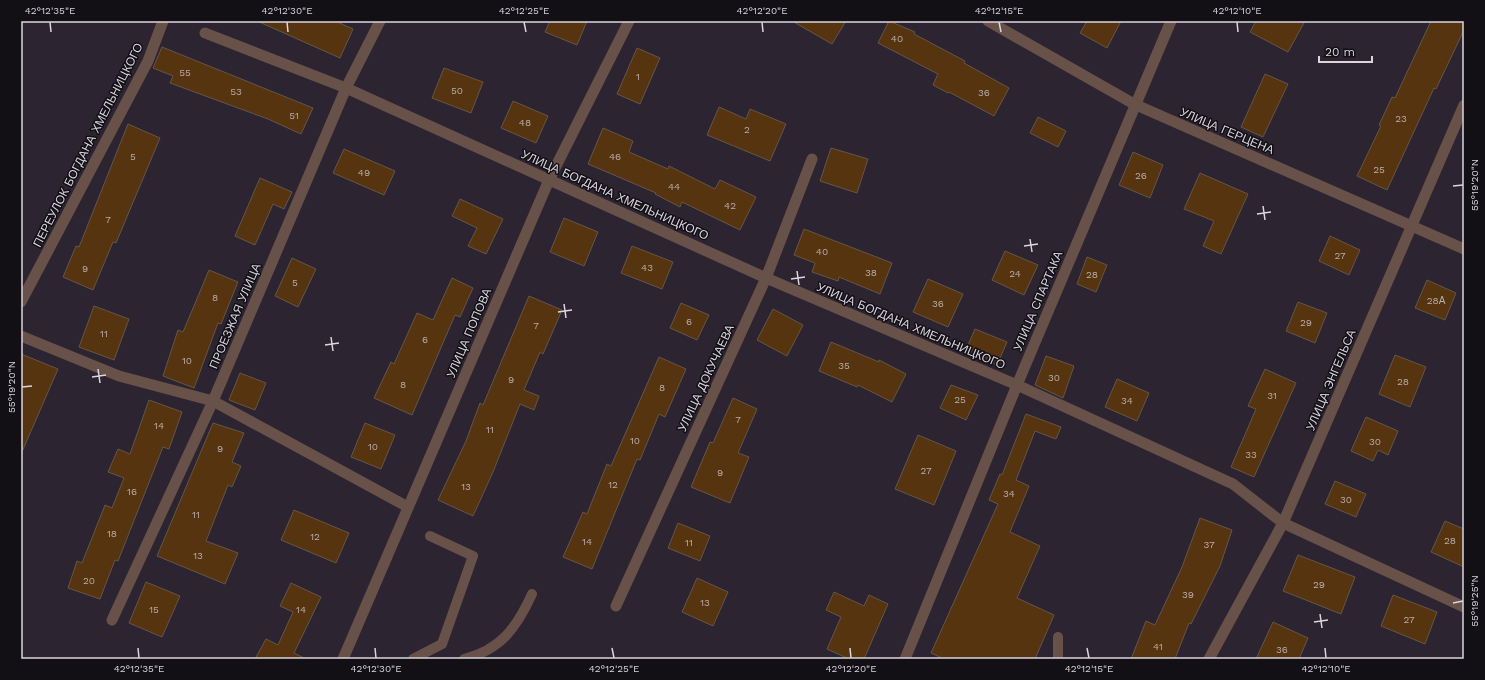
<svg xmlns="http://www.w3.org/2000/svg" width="1485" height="680" font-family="'Work Sans',sans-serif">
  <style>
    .building { fill: #56340f; stroke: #645649 }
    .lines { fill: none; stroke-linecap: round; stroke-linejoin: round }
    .service { stroke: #675149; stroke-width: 10 }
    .minor { stroke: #675149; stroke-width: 11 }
    .tertiary { stroke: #675149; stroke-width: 11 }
    .ticks { fill: none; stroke: #dad5de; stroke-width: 1.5 }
    .labels { text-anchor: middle; stroke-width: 3; stroke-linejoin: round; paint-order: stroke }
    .number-label { font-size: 10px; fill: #b9adaa }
    .street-label { font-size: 12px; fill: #dad5de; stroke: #120f15 }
    .neatline { fill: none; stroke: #dad5de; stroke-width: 1.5 }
    .ticks-label { font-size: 10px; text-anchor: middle; fill: #dad5de }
  </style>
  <rect width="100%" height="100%" fill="#2c2431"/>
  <!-- building -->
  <g class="building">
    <polygon points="257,21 335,21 353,29 340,58"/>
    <polygon points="550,21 587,21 577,45 545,32"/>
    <polygon points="792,21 846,21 832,44"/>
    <polygon points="889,21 915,32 914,34 965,61 964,63 1009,88 994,116 949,92 948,93 933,85 938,74 878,43"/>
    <polygon points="1087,21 1121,21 1107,48 1080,33"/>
    <polygon points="1256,21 1305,21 1288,52 1250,32"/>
    <polygon points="1431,21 1464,21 1464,30 1436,89 1434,88 1387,190 1357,176 1381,126 1379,125 1392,97 1395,98"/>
    <polygon points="162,47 313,108 301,134 268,119 170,83 173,76 153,68"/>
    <polygon points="637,48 660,58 640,104 617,94"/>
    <polygon points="444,68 483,82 471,113 432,98"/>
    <polygon points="1265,74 1288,84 1263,137 1241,127"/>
    <polygon points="513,101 548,116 536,143 501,128"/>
    <polygon points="719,107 746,119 750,109 786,124 770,161 707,135"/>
    <polygon points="1038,117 1066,131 1058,147 1030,133"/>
    <polygon points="128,124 160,138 116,243 113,242 93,290 63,277 76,246 79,247"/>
    <polygon points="603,128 633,141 629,152 668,169 669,166 715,189 720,180 756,197 740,230 682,202 680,207 655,194 656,193 588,164"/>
    <polygon points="831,148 868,159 857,193 820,181"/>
    <polygon points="344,149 395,171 384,195 333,173"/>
    <polygon points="1133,152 1163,165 1150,198 1119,185"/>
    <polygon points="1200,173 1248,194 1221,254 1203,246 1214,221 1184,209"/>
    <polygon points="260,178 292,192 284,209 273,204 255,245 235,236"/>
    <polygon points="460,199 503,219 486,254 468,246 477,228 452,216"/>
    <polygon points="564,218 598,232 584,266 550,252"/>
    <polygon points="804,229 892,263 880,294 839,277 838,281 812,272 815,263 794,255"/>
    <polygon points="1330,236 1360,250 1349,275 1319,261"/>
    <polygon points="632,246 673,262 662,289 621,273"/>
    <polygon points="1005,251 1038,265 1024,295 992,280"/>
    <polygon points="1087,257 1107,265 1096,292 1077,284"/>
    <polygon points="292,258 316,269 298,307 275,296"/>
    <polygon points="209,270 238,282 221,324 218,323 194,388 163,376 178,330 183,332"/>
    <polygon points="452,278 473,288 460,317 455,315 412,415 374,398 391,362 394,364 417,313 433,320"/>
    <polygon points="928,279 963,294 948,327 913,312"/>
    <polygon points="1427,280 1456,293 1445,320 1415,308"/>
    <polygon points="529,296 562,310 543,354 540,352 524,390 539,396 534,410 520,404 493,472 473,516 438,500 466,441 480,403 483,405"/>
    <polygon points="1298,302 1327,313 1315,343 1286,331"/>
    <polygon points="681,303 709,315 697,340 670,328"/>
    <polygon points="94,306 129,319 114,360 79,347"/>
    <polygon points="773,309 803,325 787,356 757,340"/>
    <polygon points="975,329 1007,342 997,365 965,352"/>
    <polygon points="831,342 879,362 879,360 906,374 892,402 858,385 857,387 819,371"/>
    <polygon points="21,354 58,369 21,454"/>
    <polygon points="1395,355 1426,367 1410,407 1379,394"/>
    <polygon points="1046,356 1074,366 1063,398 1035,385"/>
    <polygon points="659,357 686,369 665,417 659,414 640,460 637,459 592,569 563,557 583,512 587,514 607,464 611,466"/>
    <polygon points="1265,369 1296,383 1254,477 1231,467 1256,409 1248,406"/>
    <polygon points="240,373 266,383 255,410 229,400"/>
    <polygon points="1117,379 1149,393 1137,421 1105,407"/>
    <polygon points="951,385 978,395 966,420 940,408"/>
    <polygon points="733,398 757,409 738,453 749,457 730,503 691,487 710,442 713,443"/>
    <polygon points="149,400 182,412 169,449 163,447 118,561 115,560 100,599 68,588 77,561 82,563 105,505 112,508 124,478 108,472 118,449 130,454"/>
    <polygon points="1026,414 1061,427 1056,439 1035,431 1016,480 1029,486 1010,532 1040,546 1017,598 1054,615 1035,659 944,659 931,653 998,504 989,500 1000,474 1002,475"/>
    <polygon points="1366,417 1398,431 1388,455 1378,450 1373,461 1351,451"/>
    <polygon points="213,423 244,433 232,462 241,466 232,487 228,485 206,541 238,553 225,584 157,556"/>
    <polygon points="365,423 395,435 381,469 351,457"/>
    <polygon points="918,435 956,451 934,505 895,489"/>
    <polygon points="1335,481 1366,494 1356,517 1325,504"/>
    <polygon points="294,510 349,533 336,563 281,540"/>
    <polygon points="1200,518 1232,530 1220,566 1191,624 1189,623 1175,659 1131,659 1146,621 1155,625 1182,567"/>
    <polygon points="1445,521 1464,529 1464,567 1431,552"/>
    <polygon points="678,523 710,536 700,561 668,548"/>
    <polygon points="1298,555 1355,577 1341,614 1283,591"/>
    <polygon points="697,578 728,592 713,626 682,612"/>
    <polygon points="146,582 180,596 162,637 129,623"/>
    <polygon points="291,583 321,597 294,653 306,659 255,659 266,639 278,645 293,612 280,606"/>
    <polygon points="834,592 864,606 869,595 888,604 864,659 849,659 827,649 841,617 826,610"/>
    <polygon points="1393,595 1437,612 1425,644 1381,626"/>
    <polygon points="1273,622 1308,638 1299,659 1256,659"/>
  </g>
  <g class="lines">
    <!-- service -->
    <g class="service">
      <polyline points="1058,637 1058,659"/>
      <polyline points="413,659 442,644 473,556 430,536"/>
      <path d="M464,659C501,650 517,627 532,594"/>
    </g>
    <!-- minor -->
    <g class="minor">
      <polyline points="205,33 346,88 766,278 1017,385 1233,484 1283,523 1464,607"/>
      <polyline points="21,302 148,61 163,21"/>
      <polyline points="21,336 119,376 213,401 408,507"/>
      <polyline points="616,606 766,278 812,159"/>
      <polyline points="112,620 213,401 346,88 380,21"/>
      <polyline points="343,659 549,180 629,21"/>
      <polyline points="905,659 1017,385 1171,21"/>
      <polyline points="1209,659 1283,523 1464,105"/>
    </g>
    <!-- tertiary -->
    <polyline class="tertiary" points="988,21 1134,104 1464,249"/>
  </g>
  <!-- ticks -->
  <path class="ticks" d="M50,22L51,32M287,22L288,32M524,22L526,32M762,22L763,32M999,22L1001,32M1237,22L1238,32M1453,186L1463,185M1263,206L1265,220M1257,214L1271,212M1030,239L1032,252M1024,246L1038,244M797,271L799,285M791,279L805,277M564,304L566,318M558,312L572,310M331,337L333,351M325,345L339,343M98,369L100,383M92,377L106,375M22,387L32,386M1453,603L1463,601M1320,614L1322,628M1314,622L1328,620M138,648L139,658M375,648L376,658M612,648L614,658M850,648L851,658M1087,648L1089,658M1325,648L1326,658"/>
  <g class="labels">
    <!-- number labels -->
    <g class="number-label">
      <text x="897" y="42">40</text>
      <text x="185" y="76">55</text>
      <text x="638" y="80">1</text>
      <text x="457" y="94">50</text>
      <text x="236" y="95">53</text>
      <text x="984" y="96">36</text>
      <text x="294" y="119">51</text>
      <text x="1401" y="122">23</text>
      <text x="525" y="126">48</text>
      <text x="747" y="133">2</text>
      <text x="133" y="160">5</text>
      <text x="615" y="160">46</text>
      <text x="1379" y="173">25</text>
      <text x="364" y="176">49</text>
      <text x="1141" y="179">26</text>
      <text x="674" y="190">44</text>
      <text x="730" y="209">42</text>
      <text x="108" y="223">7</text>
      <text x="822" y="255">40</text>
      <text x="1340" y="259">27</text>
      <text x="647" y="271">43</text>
      <text x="85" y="272">9</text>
      <text x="871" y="276">38</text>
      <text x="1015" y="277">24</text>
      <text x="1092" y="278">28</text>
      <text x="295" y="286">5</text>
      <text x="215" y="301">8</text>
      <text x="1436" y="304">28А</text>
      <text x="938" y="307">36</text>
      <text x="689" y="325">6</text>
      <text x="1306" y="326">29</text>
      <text x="536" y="329">7</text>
      <text x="104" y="337">11</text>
      <text x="425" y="343">6</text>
      <text x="187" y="364">10</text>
      <text x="844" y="369">35</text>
      <text x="1054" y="381">30</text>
      <text x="511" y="383">9</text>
      <text x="1403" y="385">28</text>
      <text x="403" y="388">8</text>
      <text x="662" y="391">8</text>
      <text x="1272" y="399">31</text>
      <text x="960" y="403">25</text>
      <text x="1127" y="404">34</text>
      <text x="738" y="423">7</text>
      <text x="159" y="429">14</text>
      <text x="490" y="433">11</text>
      <text x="635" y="444">10</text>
      <text x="1375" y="445">30</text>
      <text x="373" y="450">10</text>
      <text x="220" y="452">9</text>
      <text x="1251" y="458">33</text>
      <text x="926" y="474">27</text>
      <text x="720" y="476">9</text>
      <text x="613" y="488">12</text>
      <text x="466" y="490">13</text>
      <text x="132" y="495">16</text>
      <text x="1009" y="497">34</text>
      <text x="1346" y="503">30</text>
      <text x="196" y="518">11</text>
      <text x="112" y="537">18</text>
      <text x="315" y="540">12</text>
      <text x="1450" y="544">28</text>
      <text x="587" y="545">14</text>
      <text x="689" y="546">11</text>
      <text x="1209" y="548">37</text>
      <text x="198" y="559">13</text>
      <text x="89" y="584">20</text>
      <text x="1319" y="588">29</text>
      <text x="1188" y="598">39</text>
      <text x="705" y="606">13</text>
      <text x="154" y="613">15</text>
      <text x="301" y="613">14</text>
      <text x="1409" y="623">27</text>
      <text x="1158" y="650">41</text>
      <text x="1282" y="653">36</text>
    </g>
    <!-- street labels -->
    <g class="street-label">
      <text transform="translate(1227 131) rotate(23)" y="4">УЛИЦА ГЕРЦЕНА</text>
      <text transform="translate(88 145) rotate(-63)" y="4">ПЕРЕУЛОК БОГДАНА ХМЕЛЬНИЦКОГО</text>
      <text transform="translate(615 195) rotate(24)" y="4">УЛИЦА БОГДАНА ХМЕЛЬНИЦКОГО</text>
      <text transform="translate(1038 301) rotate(-67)" y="4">УЛИЦА СПАРТАКА</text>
      <text transform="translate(235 316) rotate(-67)" y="4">ПРОЕЗЖАЯ УЛИЦА</text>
      <text transform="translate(911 326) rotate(23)" y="4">УЛИЦА БОГДАНА ХМЕЛЬНИЦКОГО</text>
      <text transform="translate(469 333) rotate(-67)" y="4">УЛИЦА ПОПОВА</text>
      <text transform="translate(706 378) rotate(-65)" y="4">УЛИЦА ДОКУЧАЕВА</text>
      <text transform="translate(1331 380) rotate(-67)" y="4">УЛИЦА ЭНГЕЛЬСА</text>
    </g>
  </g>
  <!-- border -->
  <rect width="1485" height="680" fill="none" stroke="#120f15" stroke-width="44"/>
  <!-- scale -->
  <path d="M1319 56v6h53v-6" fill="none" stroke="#dad5de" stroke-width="2"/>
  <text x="1325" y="56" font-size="12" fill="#dad5de" stroke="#120f15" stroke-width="3" paint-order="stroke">20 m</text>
  <rect x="22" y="22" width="1441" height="636" class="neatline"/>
  <g class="ticks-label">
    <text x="50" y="14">42°12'35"E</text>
    <text x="287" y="14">42°12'30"E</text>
    <text x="524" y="14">42°12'25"E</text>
    <text x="762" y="14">42°12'20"E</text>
    <text x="999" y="14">42°12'15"E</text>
    <text x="1237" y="14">42°12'10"E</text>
    <text transform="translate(1474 185) rotate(-90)" y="4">55°19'20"N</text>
    <text transform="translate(11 387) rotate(-90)" y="4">55°19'20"N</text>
    <text transform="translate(1474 601) rotate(-90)" y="4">55°19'25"N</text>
    <text x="139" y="672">42°12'35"E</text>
    <text x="376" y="672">42°12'30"E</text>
    <text x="614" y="672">42°12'25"E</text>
    <text x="851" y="672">42°12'20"E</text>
    <text x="1089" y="672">42°12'15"E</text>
    <text x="1326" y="672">42°12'10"E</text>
  </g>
</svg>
